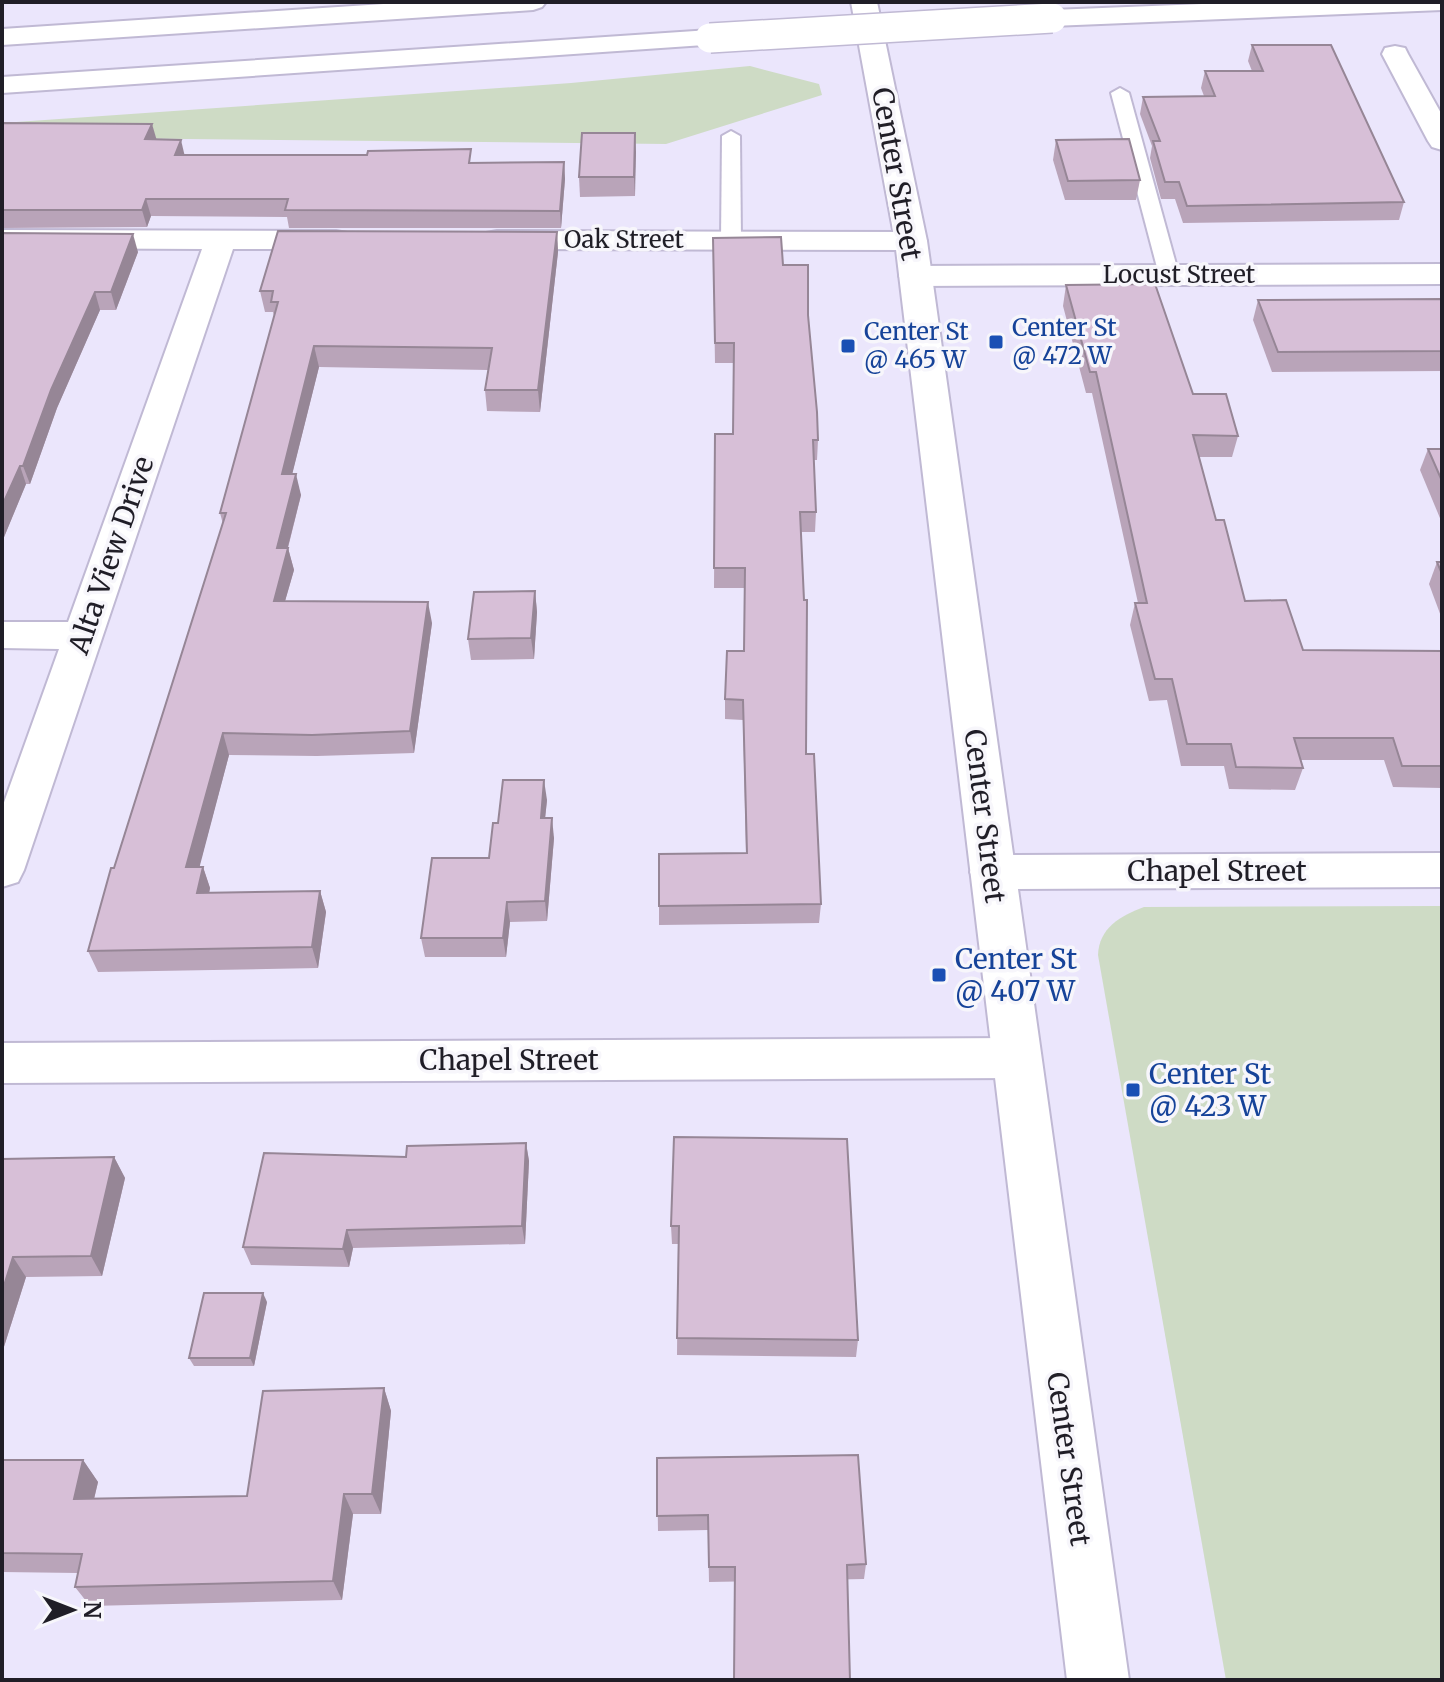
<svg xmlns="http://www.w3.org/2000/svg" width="1444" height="1682" font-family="Merriweather,serif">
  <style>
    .green { fill: #cedbc5 }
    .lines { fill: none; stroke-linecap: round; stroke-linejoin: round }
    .service-casing { stroke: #c0b9d4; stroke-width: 4 }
    .minor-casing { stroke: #c0b9d4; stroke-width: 4 }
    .secondary-casing { stroke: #c0b9d4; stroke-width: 4 }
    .motorway-casing { stroke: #c0b9d4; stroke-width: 4 }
    .service { fill: #fff; fill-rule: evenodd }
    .minor { fill: #fff; fill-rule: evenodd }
    .secondary { fill: #fff; fill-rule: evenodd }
    .motorway { fill: #fff; fill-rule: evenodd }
    .motorway-bridge-casing { stroke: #c0b9d4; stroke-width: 32; stroke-linecap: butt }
    .motorway-bridge { stroke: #fff; stroke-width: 29 }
    .wall { fill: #b9a4b9 }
    .shaded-wall { fill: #968696 }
    .building { fill: #d7bfd7; stroke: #968696; stroke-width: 2 }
    .transit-dot { fill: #1a4fb4; stroke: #f7f6fb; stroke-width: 3 }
    .labels { text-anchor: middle; stroke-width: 7; stroke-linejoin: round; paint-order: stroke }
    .far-street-label { font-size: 24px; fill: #201e27; stroke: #f7f6fb }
    .far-transit-label { font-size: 24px; fill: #164399; stroke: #f7f6fb; text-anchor: start }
    .street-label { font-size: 28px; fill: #201e27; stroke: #f7f6fb }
    .transit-label { font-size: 28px; fill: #164399; stroke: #f7f6fb; text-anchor: start }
  </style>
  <rect width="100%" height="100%" fill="#ebe6fc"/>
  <!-- green -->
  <g class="green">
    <polygon points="750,66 819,84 822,95 666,144 2,137 2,123 571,83"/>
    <path d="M1442,906V1680H1226L1098,955C1099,928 1120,916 1144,907Z"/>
  </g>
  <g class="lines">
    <defs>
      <g id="service">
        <polygon points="1120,88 1129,93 1179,275 1176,279 1169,281 1159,275 1111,93"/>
        <polygon points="731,131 740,136 741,240 731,246 721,240 722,136"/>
      </g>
      <g id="minor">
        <polygon points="1395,46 1405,48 1408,54 1442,115 1442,150 1432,147 1428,141 1382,54 1385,48"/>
        <polygon points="2,230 336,231 347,233 352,240 347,247 336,249 233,249 24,870 18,882 2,887 2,808 59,649 2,648 2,622 68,622 202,249 2,248"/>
        <polygon points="497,231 911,232 922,234 927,241 922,248 911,250 497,249 486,247 481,240 486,233"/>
        <polygon points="1442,264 1442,284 915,286 904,283 899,276 904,269 915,266"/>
        <polygon points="1442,853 1442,887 992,889 976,884 970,872 976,860 992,855"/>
        <polygon points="1016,1038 1033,1044 1040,1058 1033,1072 1016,1078 2,1083 2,1043"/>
      </g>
      <polygon id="secondary" points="851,2 877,2 927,241 1129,1680 1067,1680 895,241"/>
      <g id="motorway">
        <polygon points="414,2 546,2 542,7 533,10 2,45 2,29"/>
        <polygon points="1252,2 1442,2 1442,10 1052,26 1043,24 1039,18 1043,12 1052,10"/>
        <polygon points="710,30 719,32 723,38 719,44 2,93 2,77"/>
      </g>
    </defs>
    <!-- service casing -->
    <use href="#service" class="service-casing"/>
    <!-- minor casing -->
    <use href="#minor" class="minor-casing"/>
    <!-- secondary casing -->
    <use href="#secondary" class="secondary-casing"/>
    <!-- motorway casing -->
    <use href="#motorway" class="motorway-casing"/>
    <!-- service -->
    <use href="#service" class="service"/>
    <!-- minor -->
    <use href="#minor" class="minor"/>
    <!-- secondary -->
    <use href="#secondary" class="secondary"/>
    <!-- motorway -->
    <use href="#motorway" class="motorway"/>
    <defs>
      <polyline id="motorway-bridge" points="710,38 1052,18"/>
    </defs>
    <!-- motorway-bridge casing -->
    <use href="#motorway-bridge" class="motorway-bridge-casing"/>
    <!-- motorway-bridge -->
    <use href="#motorway-bridge" class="motorway-bridge"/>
  </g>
  <!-- wall -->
  <g class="wall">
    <polygon points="1252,45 1404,202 1399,220 1183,223 1175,199 1161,199 1150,158 1152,146 1140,114 1143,97 1204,96 1201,88 1205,71 1252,71 1248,61"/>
    <polygon points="2,123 156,139 185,155 472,163 564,162 565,179 561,228 289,228 287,217 151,216 147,227 2,228"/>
    <polygon points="635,133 635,196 580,197 579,177"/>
    <polygon points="1056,140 1140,180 1136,200 1065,200 1053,160"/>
    <polygon points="557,232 558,252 540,412 487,411 485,390 488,370 319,367 292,474 301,495 288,548 294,570 285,601 432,623 414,753 317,756 229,755 199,867 203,867 210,888 209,893 320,891 326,912 318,968 98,972 88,951 223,524 220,513 274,316 273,312 265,312 260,291"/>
    <polygon points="2,233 138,252 116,310 100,310 57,408 30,484 26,484 2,542"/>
    <polygon points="713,238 783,265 808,315 818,440 817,460 814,460 816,512 815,532 801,532 806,754 821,904 819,923 659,925 659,906 746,853 743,720 725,719 725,699 744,651 744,588 714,588 715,434 733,434 734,363 715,363"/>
    <polygon points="1066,285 1193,394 1238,436 1232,457 1199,457 1216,520 1245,601 1303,650 1442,651 1442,788 1393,787 1384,760 1301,760 1303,768 1295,790 1229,789 1224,766 1181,766 1167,700 1149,701 1130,625 1135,603 1138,603 1092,393 1086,393 1063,306"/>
    <polygon points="1442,299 1442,371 1272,372 1253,320 1258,300"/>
    <polygon points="1428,449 1442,449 1442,523 1420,470"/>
    <polygon points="1437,562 1442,562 1442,619 1429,584"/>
    <polygon points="535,591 537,612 534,659 471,660 468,639"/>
    <polygon points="547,800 545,818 554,838 547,921 510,922 506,957 425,957 421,938 489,858 498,823"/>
    <polygon points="674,1137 858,1340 856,1357 677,1355 678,1244 672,1244 671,1226"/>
    <polygon points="526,1143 529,1161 525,1244 353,1248 349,1267 251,1265 243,1247 406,1157"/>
    <polygon points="114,1157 125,1178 102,1276 26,1277 2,1353 2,1159"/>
    <polygon points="267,1302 254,1366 194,1366 189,1358"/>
    <polygon points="384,1388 391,1411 381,1514 353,1514 342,1600 90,1606 75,1587 78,1573 2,1572 2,1460 83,1460 98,1482 94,1499 247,1496"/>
    <polygon points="657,1458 866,1564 864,1579 709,1582 708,1530 658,1531"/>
  </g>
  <!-- shaded-wall -->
  <g class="shaded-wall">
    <polygon points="152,124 157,141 145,139"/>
    <polygon points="635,133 636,152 635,196 634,177"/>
    <polygon points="181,140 185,157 175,155"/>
    <polygon points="564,162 565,179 561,228 560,211"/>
    <polygon points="146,199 151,216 147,227 142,210"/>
    <polygon points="557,232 558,252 540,412 538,390"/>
    <polygon points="133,234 138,252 116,310 111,292"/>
    <polygon points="95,292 100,310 57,408 30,484 23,466 51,390"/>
    <polygon points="314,346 319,367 287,495 282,474"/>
    <polygon points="20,466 26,484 2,542 2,506"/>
    <polygon points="296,474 301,495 282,570 277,548"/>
    <polygon points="288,548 294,570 279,622 274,601"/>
    <polygon points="535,591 537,612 534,659 531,638"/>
    <polygon points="428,602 432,623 414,753 410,731"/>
    <polygon points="223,733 229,755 194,888 186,867"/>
    <polygon points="544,780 547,800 543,838 541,818"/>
    <polygon points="552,818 554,838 547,921 545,901"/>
    <polygon points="203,867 210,888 205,914 197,893"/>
    <polygon points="320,891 326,912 318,968 312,947"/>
    <polygon points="507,902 510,922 506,957 503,938"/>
    <polygon points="526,1143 529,1161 525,1244 522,1226"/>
    <polygon points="114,1157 125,1178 102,1276 91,1256"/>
    <polygon points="347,1230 353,1248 349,1267 343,1249"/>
    <polygon points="13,1257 26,1277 2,1353 2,1292"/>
    <polygon points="263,1293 267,1302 254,1366 250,1358"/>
    <polygon points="384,1388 391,1411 381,1514 372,1494"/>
    <polygon points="83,1460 98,1482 89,1520 74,1499"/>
    <polygon points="344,1494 353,1514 342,1600 333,1581"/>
  </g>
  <!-- building -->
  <g class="building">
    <polygon points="1252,45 1331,45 1404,202 1187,206 1179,182 1165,182 1153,141 1160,141 1143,97 1215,96 1205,71 1263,71"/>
    <polygon points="2,123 152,124 145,139 181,140 175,155 367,155 368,151 471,149 469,163 564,162 560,211 285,210 288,199 146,199 142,210 2,210"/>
    <polygon points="582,133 635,133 634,177 579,177"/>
    <polygon points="1129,139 1140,180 1068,181 1056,140"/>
    <polygon points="278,231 557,232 538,390 485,390 492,348 314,346 282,474 296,474 277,548 288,548 274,601 428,602 410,731 312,735 223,733 186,867 203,867 197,893 320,891 312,947 88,951 111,868 114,868 226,513 220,513 278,302 271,302 273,291 260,291"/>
    <polygon points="2,233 133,234 111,292 95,292 51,390 23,466 20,466 2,506"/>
    <polygon points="781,237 783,265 808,265 808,315 817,412 818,440 813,440 816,512 800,512 804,600 807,600 806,754 814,754 821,904 659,906 659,854 747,853 743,700 725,699 727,651 744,651 745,568 714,568 715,434 733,434 734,343 715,343 713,238"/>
    <polygon points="1155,284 1193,394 1226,394 1238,436 1193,435 1216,520 1224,520 1245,601 1286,600 1303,650 1442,651 1442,766 1402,766 1393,738 1294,738 1303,768 1236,767 1231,744 1187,744 1172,679 1155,679 1135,603 1147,603 1096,372 1090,372 1066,285"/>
    <polygon points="1442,299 1442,351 1278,352 1258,300"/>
    <polygon points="1428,449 1442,449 1442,481"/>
    <polygon points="1437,562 1442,562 1442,574"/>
    <polygon points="535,591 531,638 468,639 474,592"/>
    <polygon points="503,780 544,780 541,818 552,818 545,901 507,902 503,938 421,938 432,858 489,858 493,823 498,823"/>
    <polygon points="674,1137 847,1139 858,1340 677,1338 679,1226 671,1226"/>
    <polygon points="526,1143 522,1226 347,1230 343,1249 243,1247 264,1153 406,1157 407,1146"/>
    <polygon points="114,1157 91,1256 13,1257 2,1292 2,1159"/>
    <polygon points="204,1293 263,1293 250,1358 189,1358"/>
    <polygon points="384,1388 372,1494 344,1494 333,1581 75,1587 82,1554 2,1553 2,1460 83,1460 74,1499 247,1496 263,1391"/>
    <polygon points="858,1455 866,1564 847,1565 850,1680 734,1680 735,1567 709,1567 708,1515 657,1516 657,1458"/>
  </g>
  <!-- markers -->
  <g class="transit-dot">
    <rect x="988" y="334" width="16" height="16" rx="4"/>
    <rect x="840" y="338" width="16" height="16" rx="4"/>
    <rect x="931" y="967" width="16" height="16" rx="4"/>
    <rect x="1125" y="1082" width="16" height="16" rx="4"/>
  </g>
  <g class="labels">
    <!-- far-street labels -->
    <g class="far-street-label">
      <text x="624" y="248">Oak Street</text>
      <text x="1179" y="283">Locust Street</text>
    </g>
    <!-- far-transit labels -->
    <g class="far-transit-label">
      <text x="1012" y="336">Center St<tspan x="1012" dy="28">@ 472 W</tspan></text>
      <text x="864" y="340">Center St<tspan x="864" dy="28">@ 465 W</tspan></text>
    </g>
    <!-- street labels -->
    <g class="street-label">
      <text transform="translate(897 174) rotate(80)" y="10">Center Street</text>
      <text transform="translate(111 555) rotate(-71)" y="10">Alta View Drive</text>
      <text transform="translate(985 816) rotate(83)" y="10">Center Street</text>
      <text x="1217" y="881">Chapel Street</text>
      <text x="509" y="1070">Chapel Street</text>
      <text transform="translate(1069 1459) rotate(82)" y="10">Center Street</text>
    </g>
    <!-- transit labels -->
    <g class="transit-label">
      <text x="955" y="969">Center St<tspan x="955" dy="32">@ 407 W</tspan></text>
      <text x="1149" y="1084">Center St<tspan x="1149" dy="32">@ 423 W</tspan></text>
    </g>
  </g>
  <!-- border -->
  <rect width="1444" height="1682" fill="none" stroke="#201e27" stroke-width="8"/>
  <!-- north arrow -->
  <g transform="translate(72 1610) rotate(90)" stroke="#f7f6fb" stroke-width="6" paint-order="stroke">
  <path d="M0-6L14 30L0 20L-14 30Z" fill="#201e27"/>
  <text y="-12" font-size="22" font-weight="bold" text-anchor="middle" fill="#201e27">N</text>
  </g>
</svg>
